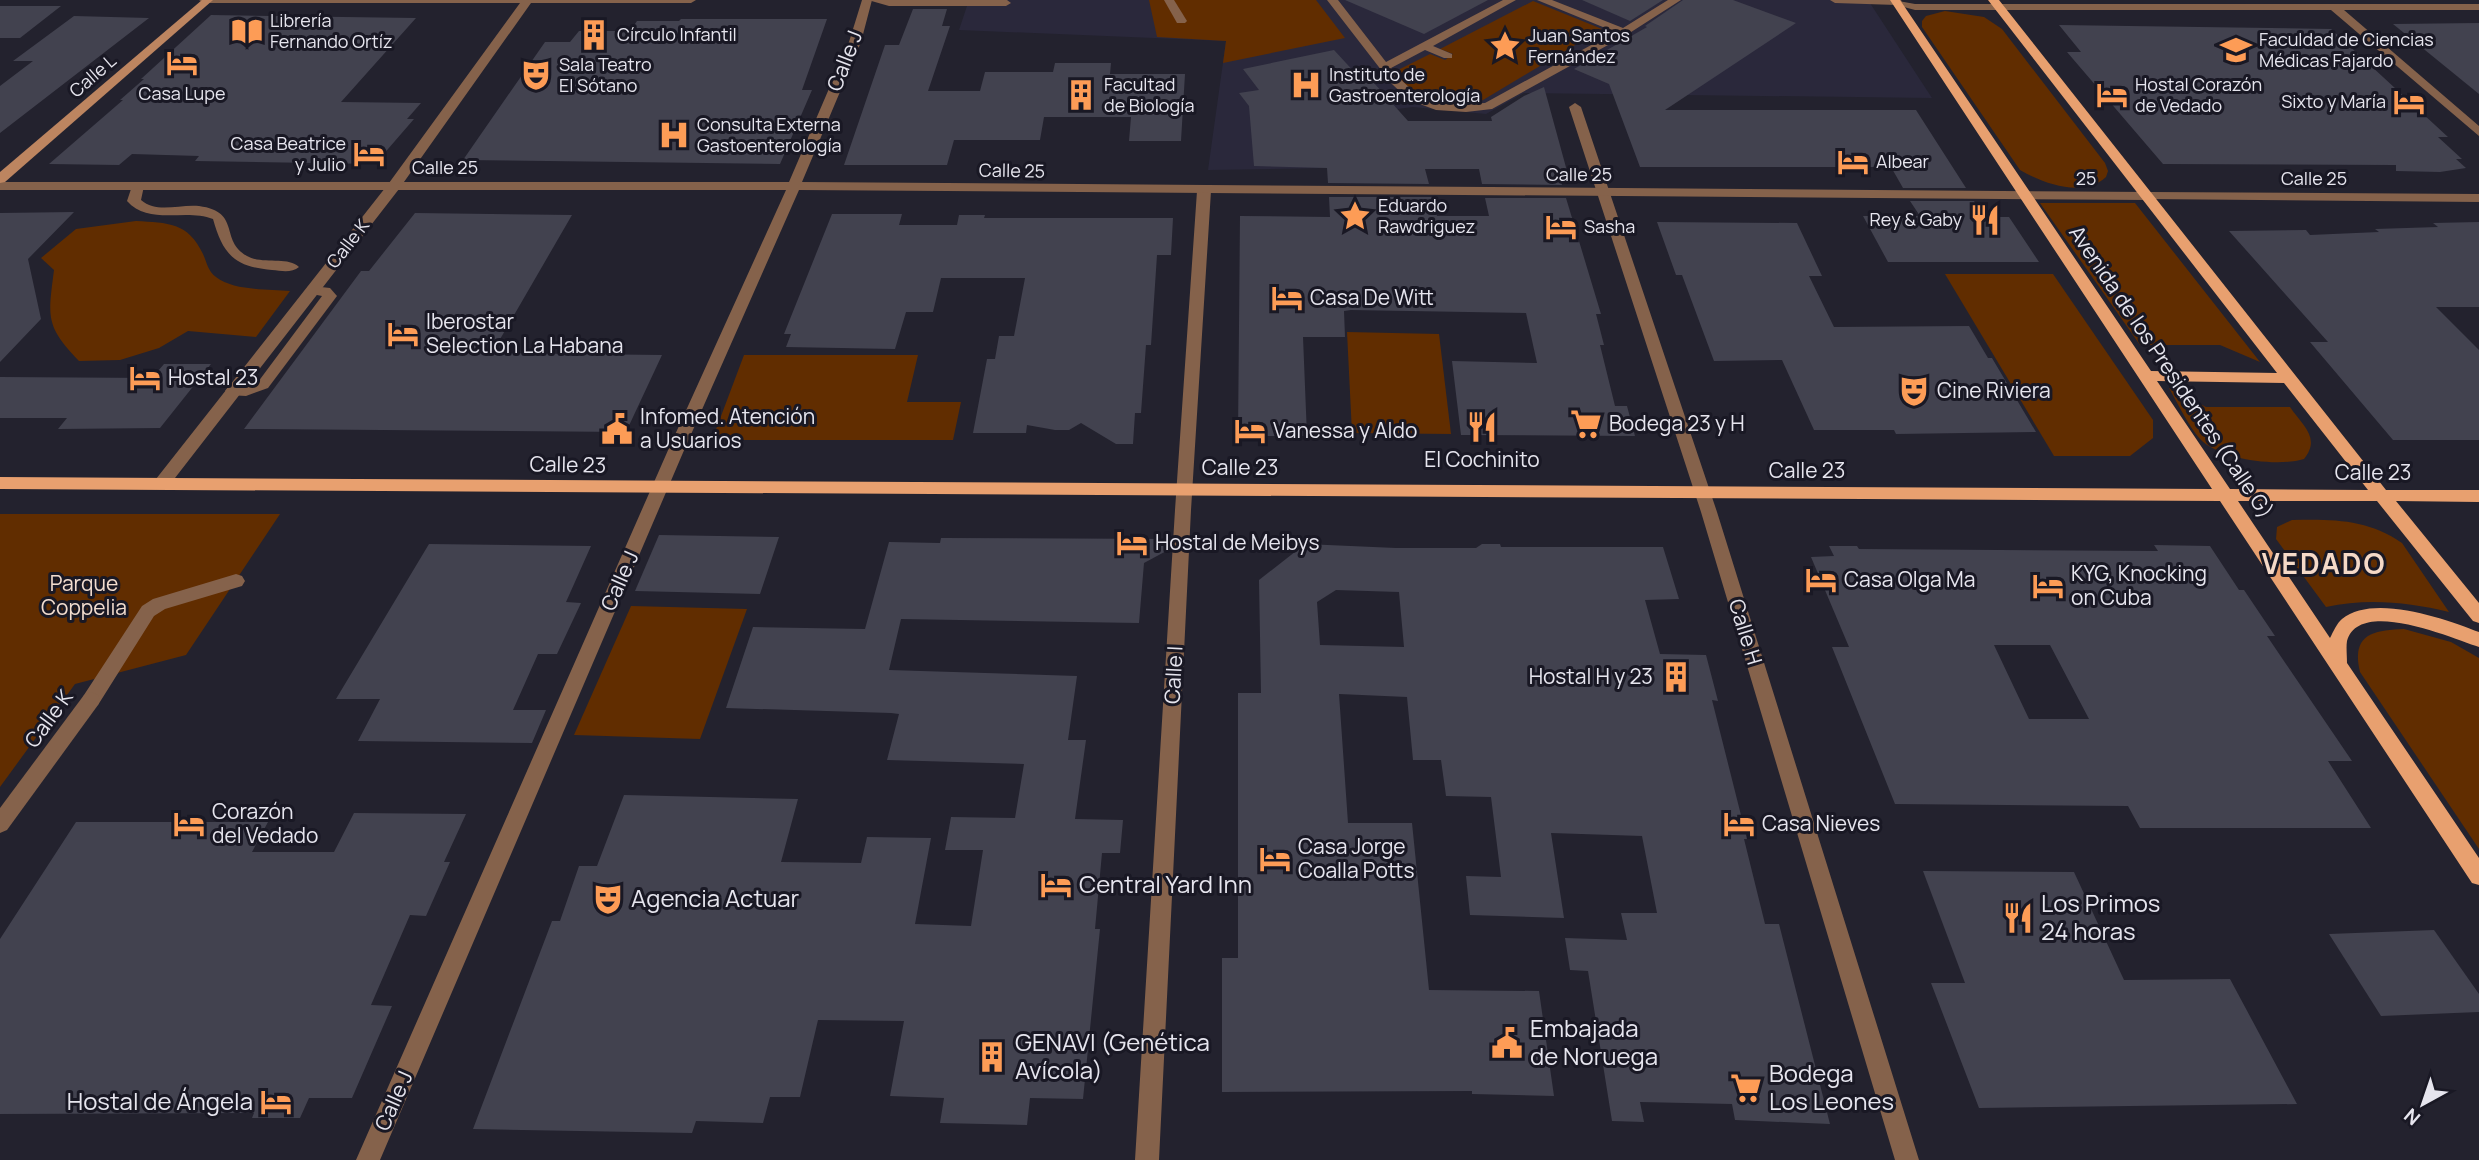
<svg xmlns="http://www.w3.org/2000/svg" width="2479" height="1160" font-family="Manrope,sans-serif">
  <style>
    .built { fill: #2a283b }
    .green { fill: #612d00 }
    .building { fill: #42424f; fill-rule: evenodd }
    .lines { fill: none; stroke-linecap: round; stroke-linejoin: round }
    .service { fill: #85624b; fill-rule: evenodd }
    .minor { fill: #85624b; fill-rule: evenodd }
    .tertiary { fill: #85624b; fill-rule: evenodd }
    .secondary { fill: #bd8560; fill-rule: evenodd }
    .primary { fill: #e8a06f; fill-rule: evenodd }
    .labels { text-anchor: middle; stroke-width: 6; stroke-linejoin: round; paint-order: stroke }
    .far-poi-label { font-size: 18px; fill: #e6e5ee; stroke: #191824; text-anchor: start }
    .far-street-label { font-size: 18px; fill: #e6e5ee; stroke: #191824 }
    .street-label { font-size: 21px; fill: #e6e5ee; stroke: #191824 }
    .poi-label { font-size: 21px; fill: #e6e5ee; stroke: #191824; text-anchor: start }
    .park-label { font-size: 21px; fill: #f3ddcf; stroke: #191824 }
    .near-poi-label { font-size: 24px; fill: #e6e5ee; stroke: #191824; text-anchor: start }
    .district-label { font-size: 28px; font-weight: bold; letter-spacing: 2px; fill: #f5d9c7; stroke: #191824 }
  </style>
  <rect width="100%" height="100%" fill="#23222e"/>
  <!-- built -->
  <polygon class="built" points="969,0 1868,0 1932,98 1524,93 1486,114 1413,107 1320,119 1318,129 1322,168 1208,170 1226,41 959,30"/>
  <!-- green -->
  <g class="green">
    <polygon points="1149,0 1316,0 1345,38 1223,63 1226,41 1157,37"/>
    <path d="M1533,1L1602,29L1478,103C1451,106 1413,103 1399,76L1400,69L1430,54L1445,60L1453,54L1440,49Z"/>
    <path d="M1945,11L1984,17L2002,29L2105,163L2108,171L2106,177C2083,198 2044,184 2020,170L1922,27V21L1926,16Z"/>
    <polygon points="2040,203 2135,203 2260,362 2220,345 2140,345"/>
    <path d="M136,221C168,223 188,222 203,254C207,263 208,271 216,277C234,291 268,289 290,291L256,337L188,331L159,348L120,360L79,361C45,326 48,317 54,270L41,258L76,229Z"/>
    <polygon points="1945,274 2053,274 2153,420 2153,438 2130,456 2054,456"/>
    <polygon points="1347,332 1439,334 1451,434 1352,433"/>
    <polygon points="744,355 918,355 907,402 961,402 953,440 712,440"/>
    <path d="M2169,388L2206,407H2290C2303,426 2321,438 2304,459C2278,467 2220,460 2200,439C2188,425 2178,404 2169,388Z"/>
    <polygon points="0,514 280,514 186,655 75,684 0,787"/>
    <path d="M2292,520C2332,519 2368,519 2402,543L2449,612C2408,602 2367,598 2326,607L2276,539L2277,527Z"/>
    <polygon points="631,606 747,609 700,739 574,735"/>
    <path d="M2404,629L2451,642L2479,658V849L2360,672C2351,635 2372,630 2404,629Z"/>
  </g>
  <!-- building -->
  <g class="building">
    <polygon points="1345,0 1488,0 1424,34"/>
    <polygon points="1582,0 1663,0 1630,21"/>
    <polygon points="1683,0 1733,0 1796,23 1665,110 1916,110 1966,188 1903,188 1891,167 1640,167 1609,84 1574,69 1647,27 1645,26"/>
    <polygon points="0,6 61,6 20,38 0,38"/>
    <polygon points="913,9 947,9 942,26 950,26 928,91 980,91 985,72 1053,72 1055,63 1111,63 1110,74 1185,74 1181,141 1129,141 1131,117 1044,117 1040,140 954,140 947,165 844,165 885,45 899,45"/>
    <polygon points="211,15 416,18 341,102 421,103 407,119 414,119 375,164 195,161 199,156 132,154 119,165 49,164 123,100 120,100 144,79 141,79"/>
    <polygon points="74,16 149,18 0,133 0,86 33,61 13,61"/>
    <polygon points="681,19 827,19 802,90 812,90 780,164 463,160 545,42 570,42 579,31 630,31 637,21 679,21"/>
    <polygon points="2479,23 2479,94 2393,24"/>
    <polygon points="2059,25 2331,29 2448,137 2438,137 2462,159 2456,159 2466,168 2440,172 2396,171 2396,165 2163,164 2067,52 2081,52"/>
    <polygon points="1334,50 1358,76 1366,74 1408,121 1492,121 1491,117 1524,96 1544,87 1567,171 1558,171 1562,185 1482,184 1479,169 1425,169 1429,184 1328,183 1327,168 1254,166 1249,106 1239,93 1259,90 1243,69"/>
    <polygon points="1329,197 1432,197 1437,216 1489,216 1485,198 1566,198 1601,314 1596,314 1604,345 1600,345 1615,406 1627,406 1635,436 1461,435 1452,361 1537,363 1526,313 1351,310 1344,311 1345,337 1303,337 1307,436 1238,436 1240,216 1330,217"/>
    <polygon points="1910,201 1974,201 1984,217 2009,217 2039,262 1888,262 1863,216 1920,216"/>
    <polygon points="74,212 28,259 41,319 0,362 0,213"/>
    <polygon points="415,213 572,215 492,353 662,355 626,432 244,429 361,271 369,271"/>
    <polygon points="832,214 902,214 899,225 957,225 959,215 985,215 984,218 1173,218 1171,255 1157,255 1151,345 1146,345 1141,413 1135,413 1133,444 1116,444 1081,423 1069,430 1055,430 1027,425 1026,433 973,433 987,359 995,359 999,336 1014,336 1025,278 941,278 933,312 906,312 895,349 786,347 791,334 784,334"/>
    <polygon points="1657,222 1797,223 1822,276 1809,276 1834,327 1969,326 1988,358 1992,358 2036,432 1896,434 1894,430 1814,430 1782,360 1714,361 1682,275 1676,275"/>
    <polygon points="2479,222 2479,307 2436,307 2479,350 2479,440 2393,440 2310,342 2328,342 2229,231 2306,230 2310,235 2379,232 2375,229 2438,227 2433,223"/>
    <polygon points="164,364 211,364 160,428 58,429 67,418 0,418 0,377 152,378"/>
    <polygon points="659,535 779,537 760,594 635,591"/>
    <polygon points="941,538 1171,539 1170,549 1144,563 1139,623 901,619 889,670 1077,676 1068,740 1086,740 1075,819 1123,820 1120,853 1102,853 1095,929 1100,929 1083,1099 1030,1098 1027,1125 940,1123 944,1098 890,1096 904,1021 818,1020 800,1097 770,1097 763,1123 696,1121 692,1133 473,1129 552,921 560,921 579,866 597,866 624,795 798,799 781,862 861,863 867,837 931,838 915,924 971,926 983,850 945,850 951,817 1015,818 1024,764 887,760 899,714 891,713 726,708 753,627 865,629 889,542 940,543"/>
    <polygon points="429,544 591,546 566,602 581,603 557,654 538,654 513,710 546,710 532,743 358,741 380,699 336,699"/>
    <path d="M1305,544L1396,548H1476L1482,544H1500L1501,547H1663L1679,599L1645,600L1660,654L1706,655L1718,701L1712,700L1747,839H1744L1765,924H1779L1830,1124L1735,1120L1732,1104L1640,1102L1644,1122L1612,1121L1588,971L1570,970L1565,938L1627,940L1621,913H1657L1642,836L1551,833L1564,918L1470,915L1466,876L1501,877L1491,797L1446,796L1441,760H1413L1407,697L1339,694L1348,823H1412L1429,990L1539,991L1554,1096L1472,1094V1091L1222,1092V958H1238V693H1261L1259,580ZM1336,590L1399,592L1404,647L1320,645L1317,602Z"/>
    <path d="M2154,545L2210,546L2239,590H2244L2275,636H2267L2352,761H2328L2371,828H2140L2128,806L1895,804L1832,647H1849L1811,557L1834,556L1829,546H1857L1859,549L2158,551ZM1994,645H2050L2089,719H2029Z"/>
    <polygon points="354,813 466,814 444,862 450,862 426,916 410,915 371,1005 392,1006 352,1098 309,1098 300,1118 252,1118 254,1113 0,1114 0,939 76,822 268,822 252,852 334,852"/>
    <polygon points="1923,871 2074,872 2124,980 2230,979 2297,1104 1979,1108 1931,983 1965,983"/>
    <polygon points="2434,930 2479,994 2479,1012 2381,1016 2329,934"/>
  </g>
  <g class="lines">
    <!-- service -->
    <g class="service">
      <polygon points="868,0 1007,0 1011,3 1006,6 889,6"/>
      <polygon points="1164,0 1174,0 1187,21 1185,23 1177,23"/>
      <path d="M1327,0H1338L1386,62L1503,0H1516L1433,46L1452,54V58H1444L1425,50L1391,68C1418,103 1443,106 1485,103L1615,32L1537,0H1552L1623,28L1668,0H1681L1628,34L1492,109L1466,112L1436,110L1409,100L1392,84Z"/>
      <polygon points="1830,0 1901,0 1902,2 1897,5 1835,3"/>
      <path d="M138,182L144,186L141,200C157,214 179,204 199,206C242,212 219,240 247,256C262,265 287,256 299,267C292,273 282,271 272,270C235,267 223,255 213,219C186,208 149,226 127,201L132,186Z"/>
      <polygon points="312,286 330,288 337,296 268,388 246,396 228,395 225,391 228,387 258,382 322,296 307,293 307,287"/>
      <polygon points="236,574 242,576 245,581 242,586 165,609 154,616 98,705 91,708 84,705 82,700 84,695 142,606 153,599"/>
    </g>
    <!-- minor -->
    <g class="minor">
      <polygon points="199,0 696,0 691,3 531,3 399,189 168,487 162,489 154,483 156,479 389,183 520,3 204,3"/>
      <polygon points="1893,0 1915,4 2479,4 2479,10 2344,10 2479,126 2479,136 2331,10 1915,10 1893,4"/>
      <polygon points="1575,103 1581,107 1717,512 1919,1160 1895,1160 1701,512 1569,107"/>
      <polygon points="1204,187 1211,191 1191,510 1159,1160 1135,1160 1175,510 1197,191"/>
      <polygon points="2149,192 2479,194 2479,202 2144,199 2142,196"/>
      <polygon points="91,692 98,695 100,700 98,705 7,830 0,833 0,808 84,695"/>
    </g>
    <!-- tertiary -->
    <polygon class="tertiary" points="862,0 872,0 861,42 802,182 2149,192 2156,196 2149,200 799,190 685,448 380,1160 356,1160 669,448 786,190 0,190 0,182 789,182 849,42"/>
    <!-- secondary -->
    <polygon class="secondary" points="202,0 213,0 5,182 0,183 0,172"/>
    <!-- primary -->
    <path class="primary" d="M1890,0H1900L2151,371L2277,373L1988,0H1999L2386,490H2479V502L2396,501L2479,603V623L2473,621L2377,501H2238L2330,638C2333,632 2337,623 2342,619C2373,593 2446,619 2479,632V647C2454,639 2359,597 2347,641C2346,647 2347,656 2347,663L2479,858V885L2472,883L2220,501L0,489V477L2212,489ZM2157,381L2284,383L2368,490L2230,489Z"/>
  </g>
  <!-- icons -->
  <defs>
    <symbol id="library-bare" viewBox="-9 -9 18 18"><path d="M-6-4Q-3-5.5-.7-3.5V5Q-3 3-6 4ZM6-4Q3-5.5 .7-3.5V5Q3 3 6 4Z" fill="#fd9c56" stroke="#191824" stroke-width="2.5" paint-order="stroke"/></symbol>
    <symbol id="building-bare" viewBox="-9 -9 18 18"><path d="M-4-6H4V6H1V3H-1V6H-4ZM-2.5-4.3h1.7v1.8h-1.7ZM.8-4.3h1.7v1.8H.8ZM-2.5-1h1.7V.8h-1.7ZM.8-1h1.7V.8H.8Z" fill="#fd9c56" stroke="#191824" stroke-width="2.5" paint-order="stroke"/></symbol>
    <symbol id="sight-bare" viewBox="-9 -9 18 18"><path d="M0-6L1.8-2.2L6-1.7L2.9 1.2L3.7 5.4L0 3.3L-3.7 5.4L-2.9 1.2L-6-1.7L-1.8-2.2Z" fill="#fd9c56" stroke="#191824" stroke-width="2.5" paint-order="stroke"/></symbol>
    <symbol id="university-bare" viewBox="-9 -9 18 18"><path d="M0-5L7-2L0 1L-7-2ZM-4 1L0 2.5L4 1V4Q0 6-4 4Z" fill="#fd9c56" stroke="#191824" stroke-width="2.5" paint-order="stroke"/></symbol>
    <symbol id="hotel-bare" viewBox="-9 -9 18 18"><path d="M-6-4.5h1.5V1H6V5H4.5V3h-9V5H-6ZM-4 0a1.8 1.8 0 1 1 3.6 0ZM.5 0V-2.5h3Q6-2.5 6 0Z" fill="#fd9c56" stroke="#191824" stroke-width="2.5" paint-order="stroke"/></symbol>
    <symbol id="theatre-bare" viewBox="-9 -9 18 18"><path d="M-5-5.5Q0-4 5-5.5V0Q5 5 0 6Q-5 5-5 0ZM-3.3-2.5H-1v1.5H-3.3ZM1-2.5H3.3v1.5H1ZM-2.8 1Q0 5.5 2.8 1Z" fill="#fd9c56" stroke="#191824" stroke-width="2.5" paint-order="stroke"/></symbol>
    <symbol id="hospital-bare" viewBox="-9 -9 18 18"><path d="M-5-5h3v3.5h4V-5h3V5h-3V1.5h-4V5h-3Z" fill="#fd9c56" stroke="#191824" stroke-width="2.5" paint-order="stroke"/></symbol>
    <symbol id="restaurant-bare" viewBox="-9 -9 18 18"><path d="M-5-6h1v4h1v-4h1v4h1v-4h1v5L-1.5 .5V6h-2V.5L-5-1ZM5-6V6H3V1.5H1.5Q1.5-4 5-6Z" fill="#fd9c56" stroke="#191824" stroke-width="2.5" paint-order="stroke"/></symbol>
    <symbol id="supermarket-bare" viewBox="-9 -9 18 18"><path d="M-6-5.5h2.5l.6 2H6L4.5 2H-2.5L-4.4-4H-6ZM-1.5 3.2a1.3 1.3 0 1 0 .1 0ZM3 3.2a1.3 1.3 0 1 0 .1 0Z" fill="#fd9c56" stroke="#191824" stroke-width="2.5" paint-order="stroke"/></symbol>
    <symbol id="civic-bare" viewBox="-9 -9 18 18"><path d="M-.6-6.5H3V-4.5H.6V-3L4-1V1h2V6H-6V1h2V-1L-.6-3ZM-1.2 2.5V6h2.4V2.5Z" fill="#fd9c56" stroke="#191824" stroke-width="2.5" paint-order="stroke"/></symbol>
  </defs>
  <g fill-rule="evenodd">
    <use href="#library-bare" x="225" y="9" width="44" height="44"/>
    <use href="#building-bare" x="572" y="13" width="44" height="44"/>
    <use href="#sight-bare" x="1483" y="24" width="44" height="44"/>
    <use href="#university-bare" x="2214" y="28" width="44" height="44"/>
    <use href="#hotel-bare" x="160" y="41" width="44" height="44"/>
    <use href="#theatre-bare" x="514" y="53" width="44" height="44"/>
    <use href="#hospital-bare" x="1284" y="63" width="44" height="44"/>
    <use href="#building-bare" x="1059" y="73" width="44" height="44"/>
    <use href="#hotel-bare" x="2090" y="73" width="44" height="44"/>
    <use href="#hotel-bare" x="2387" y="80" width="44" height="44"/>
    <use href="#hospital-bare" x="652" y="113" width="44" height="44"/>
    <use href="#hotel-bare" x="347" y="132" width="44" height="44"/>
    <use href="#hotel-bare" x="1831" y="140" width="44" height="44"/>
    <use href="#sight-bare" x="1333" y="194" width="44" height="44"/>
    <use href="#restaurant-bare" x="1963" y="198" width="44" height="44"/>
    <use href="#hotel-bare" x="1539" y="205" width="44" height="44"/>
    <use href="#hotel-bare" x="1265" y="276" width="44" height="44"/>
    <use href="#hotel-bare" x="381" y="312" width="44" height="44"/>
    <use href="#hotel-bare" x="123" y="356" width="44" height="44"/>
    <use href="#theatre-bare" x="1892" y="369" width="44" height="44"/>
    <use href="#supermarket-bare" x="1564" y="402" width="44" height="44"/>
    <use href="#restaurant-bare" x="1460" y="405" width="44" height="44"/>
    <use href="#civic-bare" x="595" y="407" width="44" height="44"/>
    <use href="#hotel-bare" x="1228" y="409" width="44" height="44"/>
    <use href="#hotel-bare" x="1110" y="521" width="44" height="44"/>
    <use href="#hotel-bare" x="1799" y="558" width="44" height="44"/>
    <use href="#hotel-bare" x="2026" y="564" width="44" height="44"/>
    <use href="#building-bare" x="1654" y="655" width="44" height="44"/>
    <use href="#hotel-bare" x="167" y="802" width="44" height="44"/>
    <use href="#hotel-bare" x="1717" y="802" width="44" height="44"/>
    <use href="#hotel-bare" x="1253" y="837" width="44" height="44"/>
    <use href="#hotel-bare" x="1034" y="863" width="44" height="44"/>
    <use href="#theatre-bare" x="586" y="877" width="44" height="44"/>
    <use href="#restaurant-bare" x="1996" y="896" width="44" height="44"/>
    <use href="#civic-bare" x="1485" y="1021" width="44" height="44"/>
    <use href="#building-bare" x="970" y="1035" width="44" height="44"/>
    <use href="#supermarket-bare" x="1724" y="1066" width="44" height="44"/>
    <use href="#hotel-bare" x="254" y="1080" width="44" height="44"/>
  </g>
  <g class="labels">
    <!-- far-poi labels -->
    <g class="far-poi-label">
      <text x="270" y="27">Librería<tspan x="270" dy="21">Fernando Ortíz</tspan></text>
      <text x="617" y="41">Círculo Infantil</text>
      <text x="1528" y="42">Juan Santos<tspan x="1528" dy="21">Fernández</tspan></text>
      <text x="2259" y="46">Faculdad de Ciencias<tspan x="2259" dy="21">Médicas Fajardo</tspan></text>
      <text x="559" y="71">Sala Teatro<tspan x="559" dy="21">El Sótano</tspan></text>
      <text x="1329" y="81">Instituto de<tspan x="1329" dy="21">Gastroenterología</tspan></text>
      <text x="1104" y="91">Facultad<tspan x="1104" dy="21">de Biología</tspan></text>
      <text x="2135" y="91">Hostal Corazón<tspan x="2135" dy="21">de Vedado</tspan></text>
      <text x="182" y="100" text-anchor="middle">Casa Lupe</text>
      <text x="2386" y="108" text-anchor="end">Sixto y María</text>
      <text x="697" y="131">Consulta Externa<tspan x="697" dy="21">Gastoenterología</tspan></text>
      <text x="346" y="150" text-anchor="end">Casa Beatrice<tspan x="346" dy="21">y Julio</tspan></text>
      <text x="1876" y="168">Albear</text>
      <text x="1378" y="212">Eduardo<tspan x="1378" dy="21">Rawdriguez</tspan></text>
      <text x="1962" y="226" text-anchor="end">Rey &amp; Gaby</text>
      <text x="1584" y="233">Sasha</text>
    </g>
    <!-- far-street labels -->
    <g class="far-street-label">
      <text transform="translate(93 76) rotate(-41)" y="6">Calle L</text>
      <text x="445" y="174">Calle 25</text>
      <text transform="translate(1012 171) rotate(1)" y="6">Calle 25</text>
      <text x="1579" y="181">Calle 25</text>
      <text x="2086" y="185">25</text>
      <text x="2314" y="185">Calle 25</text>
      <text transform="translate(348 244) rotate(-52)" y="6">Calle K</text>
    </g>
    <!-- street labels -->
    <g class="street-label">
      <text transform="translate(845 61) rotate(-69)" y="7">Calle J</text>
      <text transform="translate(2171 372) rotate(56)" y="7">Avenida de los Presidentes (Calle G)</text>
      <text transform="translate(568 465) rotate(1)" y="7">Calle 23</text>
      <text x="1240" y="475">Calle 23</text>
      <text x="1807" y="478">Calle 23</text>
      <text x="2373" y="480">Calle 23</text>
      <text transform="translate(620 581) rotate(-66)" y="7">Calle J</text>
      <text transform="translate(1745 632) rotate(73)" y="7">Calle H</text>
      <text transform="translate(1174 675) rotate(-87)" y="7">Calle I</text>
      <text transform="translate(49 719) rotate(-54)" y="7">Calle K</text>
      <text transform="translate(394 1101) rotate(-66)" y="7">Calle J</text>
    </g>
    <!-- poi labels -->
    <g class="poi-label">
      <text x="1310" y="305">Casa De Witt</text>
      <text x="426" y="329">Iberostar<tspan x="426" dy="24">Selection La Habana</tspan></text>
      <text x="168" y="385">Hostal 23</text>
      <text x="1937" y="398">Cine Riviera</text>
      <text x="640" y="424">Infomed. Atención<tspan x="640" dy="24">a Usuarios</tspan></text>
      <text x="1609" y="431">Bodega 23 y H</text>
      <text x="1273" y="438">Vanessa y Aldo</text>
      <text x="1482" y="467" text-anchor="middle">El Cochinito</text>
      <text x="1155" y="550">Hostal de Meibys</text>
      <text x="2071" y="581">KYG, Knocking<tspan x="2071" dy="24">on Cuba</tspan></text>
      <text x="1844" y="587">Casa Olga Ma</text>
      <text x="1653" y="684" text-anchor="end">Hostal H y 23</text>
      <text x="212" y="819">Corazón<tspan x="212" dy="24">del Vedado</tspan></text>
      <text x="1762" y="831">Casa Nieves</text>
      <text x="1298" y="854">Casa Jorge<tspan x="1298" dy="24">Coalla Potts</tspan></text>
    </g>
    <!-- park labels -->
    <g class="park-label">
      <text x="84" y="591">Parque<tspan x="84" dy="24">Coppelia</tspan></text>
    </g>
    <!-- near-poi labels -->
    <g class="near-poi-label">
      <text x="1079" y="893">Central Yard Inn</text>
      <text x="631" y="907">Agencia Actuar</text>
      <text x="2041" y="912">Los Primos<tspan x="2041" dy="28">24 horas</tspan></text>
      <text x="1530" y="1037">Embajada<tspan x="1530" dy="28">de Noruega</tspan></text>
      <text x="1015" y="1051">GENAVI (Genética<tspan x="1015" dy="28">Avícola)</tspan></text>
      <text x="1769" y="1082">Bodega<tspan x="1769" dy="28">Los Leones</tspan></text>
      <text x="253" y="1110" text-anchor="end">Hostal de Ángela</text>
    </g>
    <!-- district labels -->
    <g class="district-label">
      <text x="2324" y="574">VEDADO</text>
    </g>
  </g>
  <!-- north arrow -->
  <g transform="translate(2423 1104) rotate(220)" stroke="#191824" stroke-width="5" paint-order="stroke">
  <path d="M0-5L12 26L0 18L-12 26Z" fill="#e6e5ee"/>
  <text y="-10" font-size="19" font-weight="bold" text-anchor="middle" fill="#e6e5ee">N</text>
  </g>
</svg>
